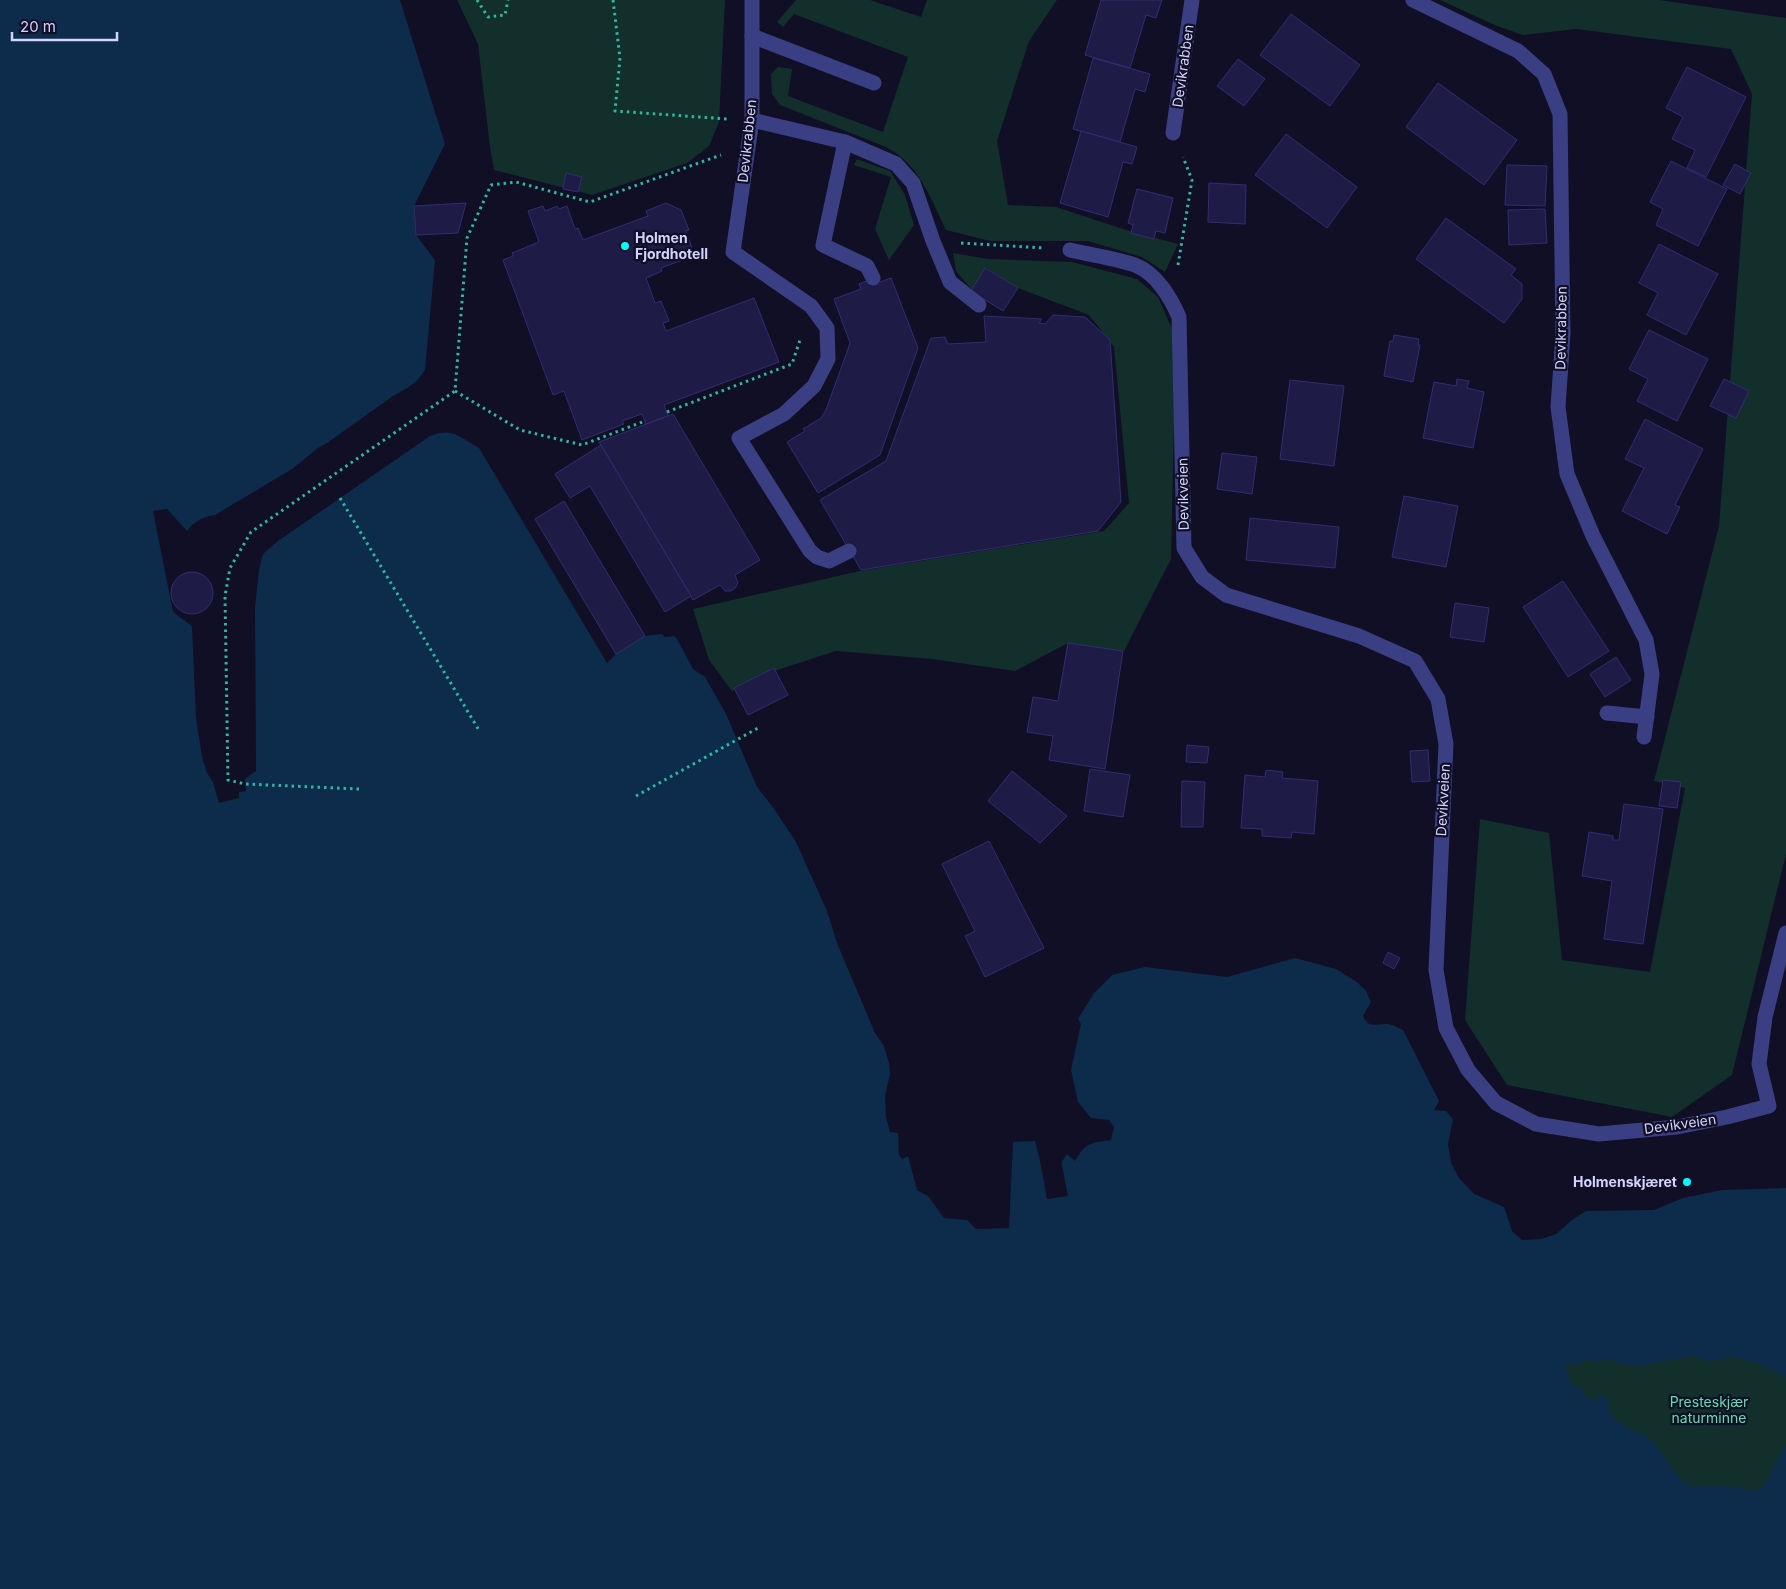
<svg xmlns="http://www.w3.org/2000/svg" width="1786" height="1589" font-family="Inter,sans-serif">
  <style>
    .green { fill: #122f2b }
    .water { fill: #0d2c4b }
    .pier { fill: #100f25 }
    .building { fill: #1e1b46; stroke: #322d72 }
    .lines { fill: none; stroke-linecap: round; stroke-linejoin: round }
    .path { stroke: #2fb79f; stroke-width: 3; stroke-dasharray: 2.5 4; stroke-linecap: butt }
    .minor { stroke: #3a3f84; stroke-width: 15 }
    .poi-dot { fill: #00fdfa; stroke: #100f25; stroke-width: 2 }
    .labels { text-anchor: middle; stroke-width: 4.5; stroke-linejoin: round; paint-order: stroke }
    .street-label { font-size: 14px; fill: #d3d3ff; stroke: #100f25 }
    .poi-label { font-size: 14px; font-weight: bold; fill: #d3d3ff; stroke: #100f25; text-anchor: start }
    .park-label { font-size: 14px; fill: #5ee0b0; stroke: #100f25 }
  </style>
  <rect width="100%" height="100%" fill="#100f25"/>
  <!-- green -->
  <g class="green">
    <polygon points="457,0 725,0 719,122 709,146 687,163 592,195 494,170 490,147 478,44"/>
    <path d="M796,0H870L921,17L927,0H1057L1029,41L997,141L1008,205L1056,207L1126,230L1178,244L1165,272L1142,257L1088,241H990L946,230C931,199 919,164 886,147L780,105L772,94L771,74L778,67L792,69L788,96L883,132L908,57L794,14L783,27L777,22Z"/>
    <polygon points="1440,0 1659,0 1786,18 1786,854 1732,1075 1672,1117 1507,1085 1465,1020 1480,819 1549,833 1562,960 1650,972 1685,788 1654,781 1719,526 1752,94 1731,49 1576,29 1523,35 1497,26"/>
    <polygon points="857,159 890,171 905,195 914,225 889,260 875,229 891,177 854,165"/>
    <polygon points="953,253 988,259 1072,262 1137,279 1158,297 1172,329 1174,422 1171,559 1124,651 1068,643 1015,671 932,659 836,651 777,670 732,691 709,660 693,609 860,571 1104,531 1129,503 1114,347 1089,315 1018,288 986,268 972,290 956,271"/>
    <polygon points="1509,1294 1786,1316 1786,1455 1759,1506 1683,1487 1579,1403"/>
  </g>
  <!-- water -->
  <path class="water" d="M0,0H400L445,144L414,206L416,235L435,260L425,370L417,381L407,388L393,396L327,443L318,448L292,469L215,515C202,517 195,521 187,531L167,509L153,511L173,612L192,626L196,718L202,757L207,773L213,782L219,803L239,798V792L246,791L245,779L256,771L255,607L259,570L263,554L278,541L430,436C453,427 459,437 479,448L607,663L616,654L645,636L662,634L665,637L674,636L677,639L693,669L705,677L726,714L757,787L772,806L796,842L827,911L837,943L875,1033L884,1046L889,1063L890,1074L885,1096L886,1117L890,1132L898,1133L899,1155L902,1159L908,1156L917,1190L928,1196L944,1218L967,1220L976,1229L1009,1228L1013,1142L1035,1141L1041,1164L1059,1166L1067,1154L1075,1161C1086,1142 1091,1143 1111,1140L1114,1127L1109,1120L1091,1118L1078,1102L1071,1070L1081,1024L1078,1019L1094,993L1112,975L1145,967L1227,977L1295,958L1336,969L1357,982L1366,991L1371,1002L1363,1016C1370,1030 1376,1023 1387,1024C1392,1024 1398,1028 1403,1030L1439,1101L1434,1110L1446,1111L1453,1119L1448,1144L1451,1163L1459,1178L1474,1194L1504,1207L1512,1231L1522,1240L1541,1239L1556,1234L1572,1220L1586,1211L1654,1210L1683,1198L1722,1190L1786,1188V1379L1780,1374L1761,1365L1734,1357L1708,1361L1692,1356L1638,1366L1619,1364L1605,1358L1598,1362L1583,1360L1580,1364L1565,1365L1572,1385L1581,1388L1584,1395L1595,1402L1599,1394L1609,1400L1608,1408L1613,1414V1419L1645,1436L1655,1443L1679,1478L1690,1486L1742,1487L1747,1491L1762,1489L1786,1444V1589H0Z"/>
  <!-- pier -->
  <polygon class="pier" points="1061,1160 1068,1196 1047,1199 1040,1161 1058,1163"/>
  <!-- building -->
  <g class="building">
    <polygon points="1101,0 1162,0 1156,18 1146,15 1130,68 1085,55"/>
    <polygon points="1291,14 1360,65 1330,106 1260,55"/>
    <polygon points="1093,58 1150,74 1145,92 1135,89 1120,142 1073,129"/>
    <polygon points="1238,59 1265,79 1244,106 1217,86"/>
    <polygon points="1687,67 1746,97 1706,177 1687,168 1695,150 1672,139 1683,117 1666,108"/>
    <polygon points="1438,83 1517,140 1484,185 1406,127"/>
    <polygon points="1081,131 1137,147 1132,164 1123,162 1108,217 1060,203"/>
    <polygon points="1286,134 1357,187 1327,228 1255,175"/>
    <polygon points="1671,161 1727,189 1698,246 1656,225 1663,209 1650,202"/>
    <polygon points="1735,164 1751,173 1740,194 1723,185"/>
    <polygon points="1507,165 1547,166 1545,206 1505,205"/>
    <polygon points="566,173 582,177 578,192 563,189"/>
    <polygon points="1209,183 1246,185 1245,224 1208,222"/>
    <polygon points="1137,189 1173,198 1165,233 1156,231 1154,239 1131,233 1133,225 1128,223"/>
    <polygon points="466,203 458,233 416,235 414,206"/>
    <polygon points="666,203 681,210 689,230 686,231 692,248 688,249 691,257 661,268 662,271 646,278 655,303 661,301 669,321 663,323 666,331 754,298 779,362 664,405 668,416 646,424 642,414 622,421 624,424 582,440 564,391 553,395 503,260 513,256 512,253 539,242 528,211 543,206 545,211 557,206 559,209 567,206 575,229 578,228 583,240 648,216 646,211"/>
    <polygon points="1545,209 1547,243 1509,245 1508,210"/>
    <polygon points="1446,218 1516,269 1511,275 1522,284 1522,299 1504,323 1416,259"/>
    <polygon points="1659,244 1718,274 1686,335 1647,315 1658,293 1639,283"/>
    <polygon points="985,268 1018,288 1003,311 971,291"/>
    <polygon points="877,277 880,282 891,278 918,348 880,455 818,493 787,442 805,431 803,429 821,418 826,410 848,349 850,343 834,299 861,289 859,284"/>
    <polygon points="1053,315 1085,317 1110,340 1121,502 1098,531 861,570 820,500 886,461 931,338 945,337 948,344 986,342 984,316 1042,319 1039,323 1045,324"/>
    <polygon points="1649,330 1708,359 1677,421 1637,401 1648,379 1629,369"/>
    <polygon points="1394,335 1419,339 1418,345 1420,345 1413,382 1384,376 1390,341 1393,341"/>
    <polygon points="1457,379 1469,381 1467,388 1484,392 1473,448 1423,438 1434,382 1456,386"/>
    <polygon points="1724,379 1749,391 1736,418 1710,406"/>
    <polygon points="1290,380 1344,386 1334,466 1280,459"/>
    <polygon points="673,414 760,560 735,575 738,583 735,588 731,591 725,591 720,585 693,600 599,442"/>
    <polygon points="1645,419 1703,449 1675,505 1680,507 1667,534 1622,511 1644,468 1625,459"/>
    <polygon points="601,445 691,596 665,612 590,486 570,498 555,474"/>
    <polygon points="1222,453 1257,457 1252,494 1217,489"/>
    <polygon points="1404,496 1458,506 1446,567 1392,557"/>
    <polygon points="564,501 645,636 616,654 535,519"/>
    <polygon points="1250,518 1339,527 1335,568 1246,560"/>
    <circle cx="192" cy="593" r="21"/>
    <polygon points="1563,581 1609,651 1568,677 1523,607"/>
    <polygon points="1455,603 1489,608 1484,642 1450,637"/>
    <polygon points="1068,643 1123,651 1105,769 1049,760 1053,736 1027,732 1033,697 1058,701"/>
    <polygon points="1616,657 1631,680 1605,697 1590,674"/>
    <polygon points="774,668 788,695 748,715 734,688"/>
    <polygon points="1187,745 1209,747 1207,763 1186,762"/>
    <polygon points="1428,750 1430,781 1412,782 1410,751"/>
    <polygon points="1090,769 1130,775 1123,817 1084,811"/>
    <polygon points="1266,770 1283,772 1282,778 1318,781 1314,834 1292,832 1291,838 1262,836 1262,829 1241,828 1245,775 1265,777"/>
    <polygon points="1012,771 1067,816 1040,843 988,801"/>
    <polygon points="1663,780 1681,782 1677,808 1659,806"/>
    <polygon points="1182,781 1205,782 1203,827 1181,827"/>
    <polygon points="1624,804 1663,809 1643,944 1604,939 1612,881 1582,876 1589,832 1613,836 1613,840 1619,840"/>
    <polygon points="989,841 1044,948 985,977 965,936 975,931 942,864"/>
    <polygon points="1388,952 1400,958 1394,969 1383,963"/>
  </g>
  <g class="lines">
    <!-- path -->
    <g class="path">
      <polyline points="477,0 488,17 505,15 508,0"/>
      <polyline points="613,0 620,58 615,111 727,119"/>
      <polyline points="961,243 1044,248"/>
      <polyline points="1178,265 1192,180 1183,157"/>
      <polyline points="455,391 520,430 582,445 645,421"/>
      <polyline points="667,412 792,364 800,340"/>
      <polyline points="340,498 480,732"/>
      <polyline points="359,789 245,784 228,780 225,596 230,568 251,532 455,391 467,238 491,185 516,182 590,202 721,155"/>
      <polyline points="636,796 758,728"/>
    </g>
    <!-- minor -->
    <g class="minor">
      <polyline points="752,0 752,120 733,252 811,306 827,328 828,359 814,386 784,414 739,438 810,551 817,557 829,561 849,551"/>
      <polyline points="1413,0 1518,51 1544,74 1560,114 1563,334 1558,407 1567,474 1593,536 1646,640 1652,674 1644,737"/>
      <polyline points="752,36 874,83"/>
      <polyline points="752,120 845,142 896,164 913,183 933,241 950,282 979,305"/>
      <polyline points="1173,133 1192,0"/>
      <polyline points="845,142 823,245 867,266 873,278"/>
      <path d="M1070,250C1091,255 1115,258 1135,265C1156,273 1171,298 1179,317L1184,548L1202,577L1226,595L1359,636L1415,661L1438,699L1446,744L1436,970L1446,1028L1468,1070L1496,1103L1536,1124L1599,1134L1677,1127L1727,1117L1769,1106L1759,1064L1765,1017L1786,933"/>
      <polyline points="1607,713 1647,717"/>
    </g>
  </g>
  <!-- markers -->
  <g class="poi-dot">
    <circle cx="625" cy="246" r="5"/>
    <circle cx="1687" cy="1182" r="5"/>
  </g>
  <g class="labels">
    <!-- street labels -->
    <g class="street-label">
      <text transform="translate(1183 66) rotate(-82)" y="5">Devikrabben</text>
      <text transform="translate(747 141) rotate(-84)" y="5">Devikrabben</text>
      <text transform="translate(1561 328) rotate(-89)" y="5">Devikrabben</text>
      <text transform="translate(1183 494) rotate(-91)" y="5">Devikveien</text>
      <text transform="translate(1443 800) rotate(-87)" y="5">Devikveien</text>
      <text transform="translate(1680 1124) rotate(-8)" y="5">Devikveien</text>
    </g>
    <!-- poi labels -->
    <g class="poi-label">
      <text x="635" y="243">Holmen<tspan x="635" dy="16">Fjordhotell</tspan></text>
      <text x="1677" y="1187" text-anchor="end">Holmenskjæret</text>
    </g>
    <!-- park labels -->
    <g class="park-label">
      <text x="1709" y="1407">Presteskjær<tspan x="1709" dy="16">naturminne</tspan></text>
    </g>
  </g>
  <!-- scale -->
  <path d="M12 32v8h105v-8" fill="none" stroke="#d3d3ff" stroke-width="2.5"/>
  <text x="20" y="32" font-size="15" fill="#d3d3ff" stroke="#100f25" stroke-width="4" paint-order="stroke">20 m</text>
</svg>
